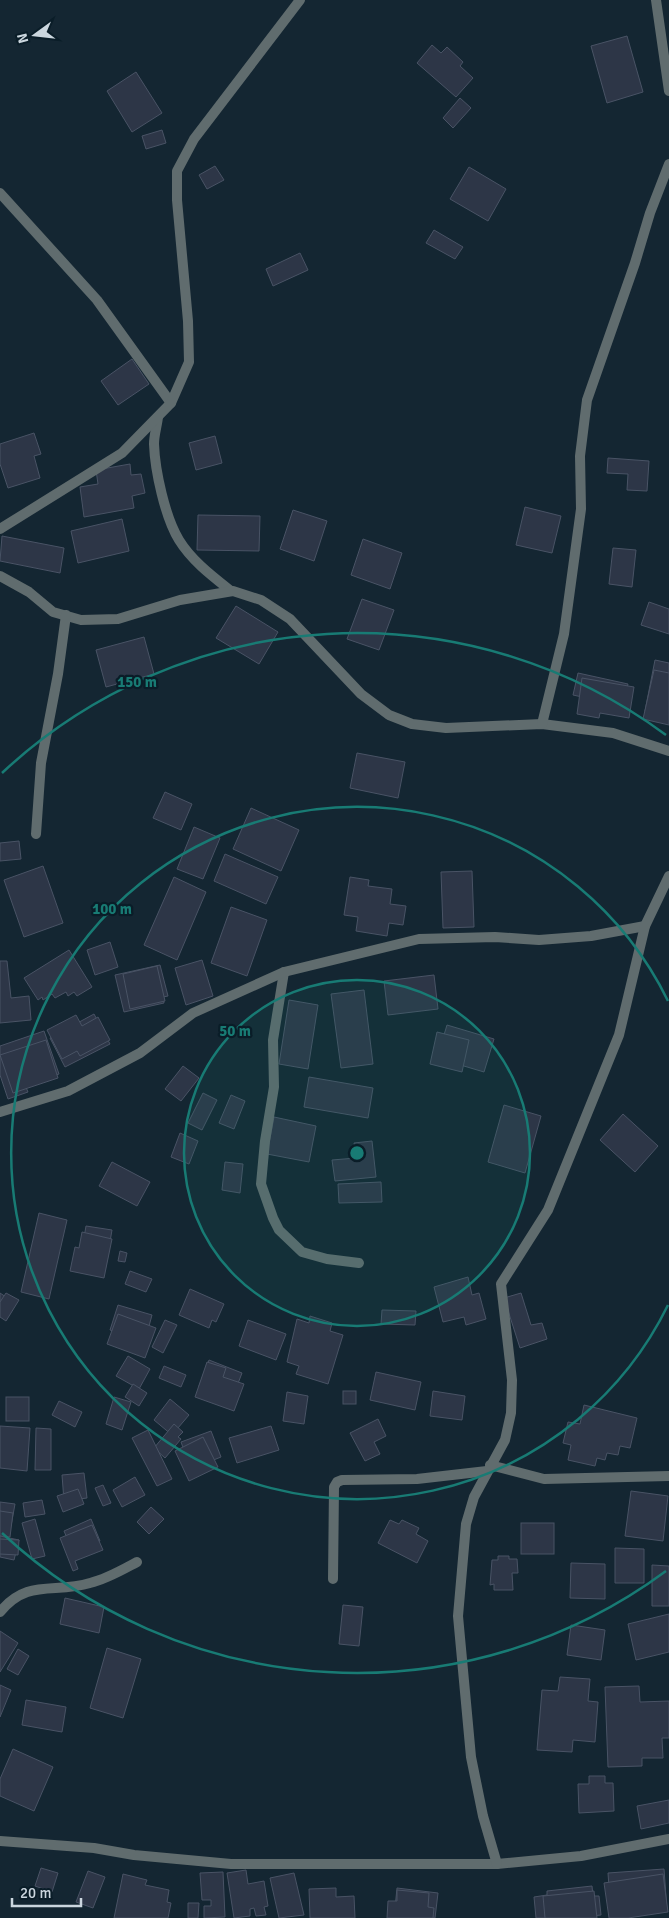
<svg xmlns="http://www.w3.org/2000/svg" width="669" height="1918" font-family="Signika,sans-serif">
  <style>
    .building { fill: #2d3647; stroke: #495365 }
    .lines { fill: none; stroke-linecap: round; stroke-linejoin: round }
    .street { stroke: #606c6e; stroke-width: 10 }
    .ring { fill: none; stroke: #187b74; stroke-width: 2.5 }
    .centre { fill: #187b74; stroke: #0a1d28; stroke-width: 2.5 }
    .ring-label { font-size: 15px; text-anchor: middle; font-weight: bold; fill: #187b74; stroke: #0a1d28; stroke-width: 4.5; stroke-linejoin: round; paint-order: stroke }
  </style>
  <rect width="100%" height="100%" fill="#142632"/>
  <!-- building -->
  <g class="building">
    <polygon points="627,36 643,92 607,103 591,46"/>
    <polygon points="432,45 441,53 447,47 463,62 460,66 473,78 456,97 417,63"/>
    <polygon points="136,72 162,113 132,132 107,91"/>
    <polygon points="460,98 471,108 453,128 443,118"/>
    <polygon points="162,130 166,143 146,149 142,136"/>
    <polygon points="215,166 224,180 207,189 199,175"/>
    <polygon points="469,167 506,189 488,221 450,199"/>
    <polygon points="434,230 463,247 455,259 426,243"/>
    <polygon points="300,253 308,270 273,286 266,269"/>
    <polygon points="132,359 149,384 118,405 101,381"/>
    <polygon points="34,433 41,454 34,456 40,478 8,488 0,464 0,444"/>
    <polygon points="215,436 222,463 196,470 189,443"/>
    <polygon points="608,458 649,461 647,491 627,490 628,474 607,473"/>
    <polygon points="130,464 131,475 141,474 145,493 132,496 134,508 84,517 80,487 98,484 96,470"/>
    <polygon points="525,507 561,516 552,553 516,545"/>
    <polygon points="293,510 327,521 314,561 280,549"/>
    <polygon points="198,515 260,516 259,551 197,550"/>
    <polygon points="122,519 129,551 78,563 71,531"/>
    <polygon points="2,536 64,548 60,573 0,561"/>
    <polygon points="363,539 402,553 390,589 351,575"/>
    <polygon points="613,548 636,550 632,587 609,584"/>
    <polygon points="362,599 394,610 379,650 347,639"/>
    <polygon points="649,602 669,609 669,634 641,625"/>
    <polygon points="236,606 278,632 259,664 216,638"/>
    <polygon points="144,637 154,674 106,687 96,650"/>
    <polygon points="655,660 669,663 669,716 645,711"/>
    <polygon points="654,670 669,673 669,725 643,719"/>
    <polygon points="578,673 628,684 623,706 573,695"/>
    <polygon points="582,678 634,687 629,718 600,713 599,718 577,714"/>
    <polygon points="357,753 405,762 398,798 350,788"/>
    <polygon points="165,792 192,804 181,830 153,818"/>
    <polygon points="251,808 299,830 281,871 233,849"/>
    <polygon points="194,827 220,838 203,879 177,869"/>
    <polygon points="19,841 21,859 0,861 0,843"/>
    <polygon points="225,854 278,877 266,904 214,881"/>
    <polygon points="43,866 63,923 24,937 4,880"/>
    <polygon points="472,871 474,927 443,928 441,872"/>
    <polygon points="174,877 206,892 177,960 144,945"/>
    <polygon points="350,877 369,880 368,886 392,889 390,904 406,906 403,925 389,923 387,936 356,931 358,917 344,915"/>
    <polygon points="231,907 267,920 247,976 211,963"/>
    <polygon points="110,942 118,967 95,975 87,950"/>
    <polygon points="69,950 92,987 77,996 74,992 68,996 66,992 55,998 52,994 43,1000 42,997 38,1000 24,978"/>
    <polygon points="202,960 213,996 186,1005 175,968"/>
    <polygon points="0,961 7,961 11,998 29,996 31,1020 0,1023"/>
    <polygon points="160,965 168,996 163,997 164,1003 124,1012 115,975"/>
    <polygon points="157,966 165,1001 130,1009 123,974"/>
    <polygon points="434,975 438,1009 388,1015 384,981"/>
    <polygon points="364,990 373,1064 341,1068 331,994"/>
    <polygon points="289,1000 318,1005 308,1069 279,1064"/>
    <polygon points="94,1014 110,1044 65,1067 50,1038"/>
    <polygon points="76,1015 82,1026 98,1017 110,1040 80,1056 77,1051 62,1059 47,1030"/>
    <polygon points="447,1025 494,1039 484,1072 437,1058"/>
    <polygon points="44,1031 59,1074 25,1085 28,1092 8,1099 0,1075 0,1046"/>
    <polygon points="437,1032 469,1040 462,1072 430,1064"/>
    <polygon points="46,1040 58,1078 13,1093 0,1055"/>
    <polygon points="183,1066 199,1078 181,1101 165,1089"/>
    <polygon points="309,1077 373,1088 368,1118 304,1107"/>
    <polygon points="203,1093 217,1100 202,1130 188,1123"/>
    <polygon points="231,1095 245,1101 234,1129 219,1123"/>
    <polygon points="504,1105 541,1116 525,1173 488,1162"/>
    <polygon points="623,1114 658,1146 635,1172 600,1140"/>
    <polygon points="274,1117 316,1126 309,1162 267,1154"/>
    <polygon points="180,1133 198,1141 189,1164 171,1157"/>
    <polygon points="372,1141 376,1177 335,1181 332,1160 356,1158 354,1143"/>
    <polygon points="112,1162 150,1182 137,1206 99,1186"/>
    <polygon points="225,1162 243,1164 240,1193 222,1190"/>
    <polygon points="381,1182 382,1202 339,1203 338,1184"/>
    <polygon points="39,1213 67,1220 49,1299 21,1292"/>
    <polygon points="86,1226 112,1230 105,1271 79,1267"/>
    <polygon points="82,1232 112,1239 104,1278 70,1271 75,1247 79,1248"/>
    <polygon points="120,1251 127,1253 125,1262 118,1261"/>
    <polygon points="130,1271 152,1279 146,1292 125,1284"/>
    <polygon points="468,1277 472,1295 479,1293 486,1319 466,1325 464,1317 443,1322 434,1287"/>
    <polygon points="190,1289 224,1304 216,1322 212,1320 209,1328 179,1315"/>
    <polygon points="0,1293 12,1301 4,1312 0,1310"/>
    <polygon points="6,1293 19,1300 6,1321 0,1317 0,1302"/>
    <polygon points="521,1293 531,1325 542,1323 547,1339 520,1348 504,1298"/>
    <polygon points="118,1305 152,1315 145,1341 110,1330"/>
    <polygon points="382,1310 416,1311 415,1325 381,1324"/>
    <polygon points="118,1314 156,1328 145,1358 107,1344"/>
    <polygon points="310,1316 332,1323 330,1331 343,1335 328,1384 296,1374 299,1366 287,1362 297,1319 309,1323"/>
    <polygon points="165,1320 177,1325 163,1353 152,1347"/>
    <polygon points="248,1320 286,1334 276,1360 239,1346"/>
    <polygon points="128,1356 150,1369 139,1389 116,1376"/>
    <polygon points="209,1360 242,1373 232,1399 199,1386"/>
    <polygon points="207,1362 226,1368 223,1377 244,1384 234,1411 195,1397"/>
    <polygon points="164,1366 186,1375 181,1387 159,1378"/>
    <polygon points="376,1372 421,1382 415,1410 370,1400"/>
    <polygon points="133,1384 147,1393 139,1406 125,1397"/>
    <rect x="343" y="1391" width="13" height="13"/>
    <polygon points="433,1391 465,1396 462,1420 430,1416"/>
    <polygon points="287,1392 308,1396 304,1424 283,1421"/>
    <rect x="6" y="1397" width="23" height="24"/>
    <polygon points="114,1397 131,1402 122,1430 106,1424"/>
    <polygon points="170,1399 189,1415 172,1435 154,1420"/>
    <polygon points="59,1401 82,1412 75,1427 52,1415"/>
    <polygon points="584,1405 637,1418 630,1448 620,1446 618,1455 607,1453 605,1460 597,1458 595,1466 568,1460 571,1445 563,1443 568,1422 580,1424"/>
    <polygon points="378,1419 386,1436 374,1442 380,1454 365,1461 350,1433"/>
    <polygon points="174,1424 183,1432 178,1437 181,1439 165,1458 154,1448"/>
    <polygon points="0,1426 30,1428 27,1471 0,1468"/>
    <polygon points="271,1426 279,1450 237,1463 229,1438"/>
    <polygon points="36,1428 51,1429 51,1470 35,1470"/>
    <polygon points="148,1430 172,1479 157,1486 132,1438"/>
    <polygon points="211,1431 221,1457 191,1469 181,1442"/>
    <polygon points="203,1437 218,1467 189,1481 175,1451"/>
    <polygon points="84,1473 87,1498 64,1501 62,1475"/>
    <polygon points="135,1477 145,1495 122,1507 113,1490"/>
    <polygon points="103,1485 111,1503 103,1506 95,1488"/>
    <polygon points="78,1489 84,1504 63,1512 57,1496"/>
    <polygon points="631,1491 668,1496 663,1541 625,1536"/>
    <polygon points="42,1500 45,1514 25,1517 23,1503"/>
    <polygon points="0,1502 15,1504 11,1526 0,1524"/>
    <polygon points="151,1507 164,1519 149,1534 137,1522"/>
    <polygon points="0,1511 13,1513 10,1537 0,1536"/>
    <polygon points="35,1519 45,1556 32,1559 22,1523"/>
    <polygon points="91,1519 100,1541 73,1552 64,1531"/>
    <polygon points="390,1520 399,1524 402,1520 419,1528 416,1534 428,1541 417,1563 378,1543"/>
    <rect x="521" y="1523" width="33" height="31"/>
    <polygon points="92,1525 103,1550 75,1561 78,1569 73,1571 60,1538"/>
    <polygon points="0,1536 19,1540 14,1560 0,1557"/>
    <polygon points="0,1539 19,1540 18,1555 0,1554"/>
    <polygon points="615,1548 644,1549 644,1583 615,1583"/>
    <polygon points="498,1556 509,1556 509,1559 517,1559 518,1573 512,1573 513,1590 494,1590 494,1584 490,1585 492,1560 498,1560"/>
    <polygon points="571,1563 605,1564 605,1599 570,1598"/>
    <polygon points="652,1565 669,1566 669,1606 652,1606"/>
    <polygon points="65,1598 104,1607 99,1633 60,1624"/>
    <polygon points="343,1605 363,1607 359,1646 339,1644"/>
    <polygon points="669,1614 669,1652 636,1660 628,1624"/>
    <polygon points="571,1625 605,1630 601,1660 567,1655"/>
    <polygon points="0,1631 18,1643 0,1672"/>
    <polygon points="107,1648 141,1659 123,1718 90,1708"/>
    <polygon points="18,1649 29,1656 18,1675 7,1669"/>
    <polygon points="560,1677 590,1679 588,1701 598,1702 595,1742 573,1740 572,1752 537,1750 542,1690 558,1691"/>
    <polygon points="0,1685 11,1690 0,1717"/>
    <polygon points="639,1686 640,1702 669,1701 669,1738 662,1738 663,1758 642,1758 642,1766 608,1767 605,1687"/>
    <polygon points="26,1700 66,1707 62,1732 22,1725"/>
    <polygon points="13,1749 53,1767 34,1811 0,1796 0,1779"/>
    <polygon points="589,1776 605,1776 605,1783 613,1783 614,1811 579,1813 578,1784 589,1784"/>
    <polygon points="669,1800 669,1823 641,1829 637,1806"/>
    <polygon points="41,1868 58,1873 52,1892 35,1886"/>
    <polygon points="664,1869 667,1911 611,1915 608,1873"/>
    <polygon points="246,1870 248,1884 264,1881 268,1906 264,1907 266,1915 256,1916 254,1908 250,1909 250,1916 234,1918 227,1873"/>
    <polygon points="88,1871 105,1877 93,1908 76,1902"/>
    <polygon points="223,1872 225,1917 204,1918 204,1906 211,1906 211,1900 202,1900 200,1873"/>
    <polygon points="294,1873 304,1915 279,1918 270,1878"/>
    <polygon points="123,1874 147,1880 145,1885 169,1890 167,1902 171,1903 168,1918 114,1918"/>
    <polygon points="663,1874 668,1912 628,1918 609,1918 604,1883"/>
    <polygon points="592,1886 593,1896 599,1896 601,1915 591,1916 591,1918 536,1918 534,1897 547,1895 547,1891"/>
    <polygon points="336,1888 336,1897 354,1896 355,1918 310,1918 309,1889"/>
    <polygon points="397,1888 438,1893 435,1918 394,1918"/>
    <polygon points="397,1890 429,1893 428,1907 434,1908 433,1918 387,1918 388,1901 397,1901"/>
    <polygon points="594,1891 597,1918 545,1918 543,1896"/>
    <polygon points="188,1903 199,1903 198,1918 188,1918"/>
  </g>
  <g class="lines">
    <!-- street -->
    <g class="street">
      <polyline points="656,0 669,91"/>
      <polyline points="0,193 97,300 171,403"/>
      <path d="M158,417C157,426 154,435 154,444C155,471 165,517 179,540C192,561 212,576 231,591"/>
      <polyline points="0,529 122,453 171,403 189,362 188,321 177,200 177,171 194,139 300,0"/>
      <polyline points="0,576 29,592 53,612 81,620 118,619 180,600 233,591 261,600 290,619 361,694 389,715 412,724 446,728 542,724 613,733 669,751"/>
      <polyline points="542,724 564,634 581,509 580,456 587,400 635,263 650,213 669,164"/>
      <polyline points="36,834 41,763 58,674 66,615"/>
      <polyline points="284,972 273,1040 274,1087 265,1141 261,1184 273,1218 279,1230 302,1252 327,1259 359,1263"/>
      <polyline points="0,1112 68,1091 140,1053 193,1013 284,972 419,939 495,937 539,940 591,936 645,926"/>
      <polyline points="490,1465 544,1479 669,1476"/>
      <polyline points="333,1579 334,1487 337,1482 342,1480 417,1479 487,1471"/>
      <path d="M0,1612C28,1578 54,1594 90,1583C107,1579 122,1570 137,1562"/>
      <polyline points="0,1841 94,1848 134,1855 231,1864 497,1864 581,1856 669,1839"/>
      <polyline points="497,1864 483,1816 471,1757 458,1616 466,1524 474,1497 505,1440 511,1413 512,1380 501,1284 548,1210 619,1035 645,926 669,876"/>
    </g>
  </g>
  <!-- distance rings -->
  <circle cx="357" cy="1153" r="173" fill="#187b74" fill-opacity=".12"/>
  <g class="ring">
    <circle cx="357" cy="1153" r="173"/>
    <path d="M668 1305A346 346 0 1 1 668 1001"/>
    <path d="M666 1571A520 520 0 0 1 2 1533M2 773A520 520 0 0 1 666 735"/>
  </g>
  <circle cx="357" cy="1153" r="8" class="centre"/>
  <g class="ring-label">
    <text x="137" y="687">150 m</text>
    <text x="112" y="914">100 m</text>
    <text x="235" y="1036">50 m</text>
  </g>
  <!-- north arrow -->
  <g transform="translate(35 35) rotate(255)" stroke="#0a1d28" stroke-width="4" paint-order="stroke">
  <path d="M0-4L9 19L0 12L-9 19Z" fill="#cbd6de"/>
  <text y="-8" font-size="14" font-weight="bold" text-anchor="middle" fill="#cbd6de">N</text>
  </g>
  <!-- scale -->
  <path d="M12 1898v8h69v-8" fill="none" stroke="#cbd6de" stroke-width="2.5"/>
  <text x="20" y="1898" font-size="15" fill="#cbd6de" stroke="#0a1d28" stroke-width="4" paint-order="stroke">20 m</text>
</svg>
